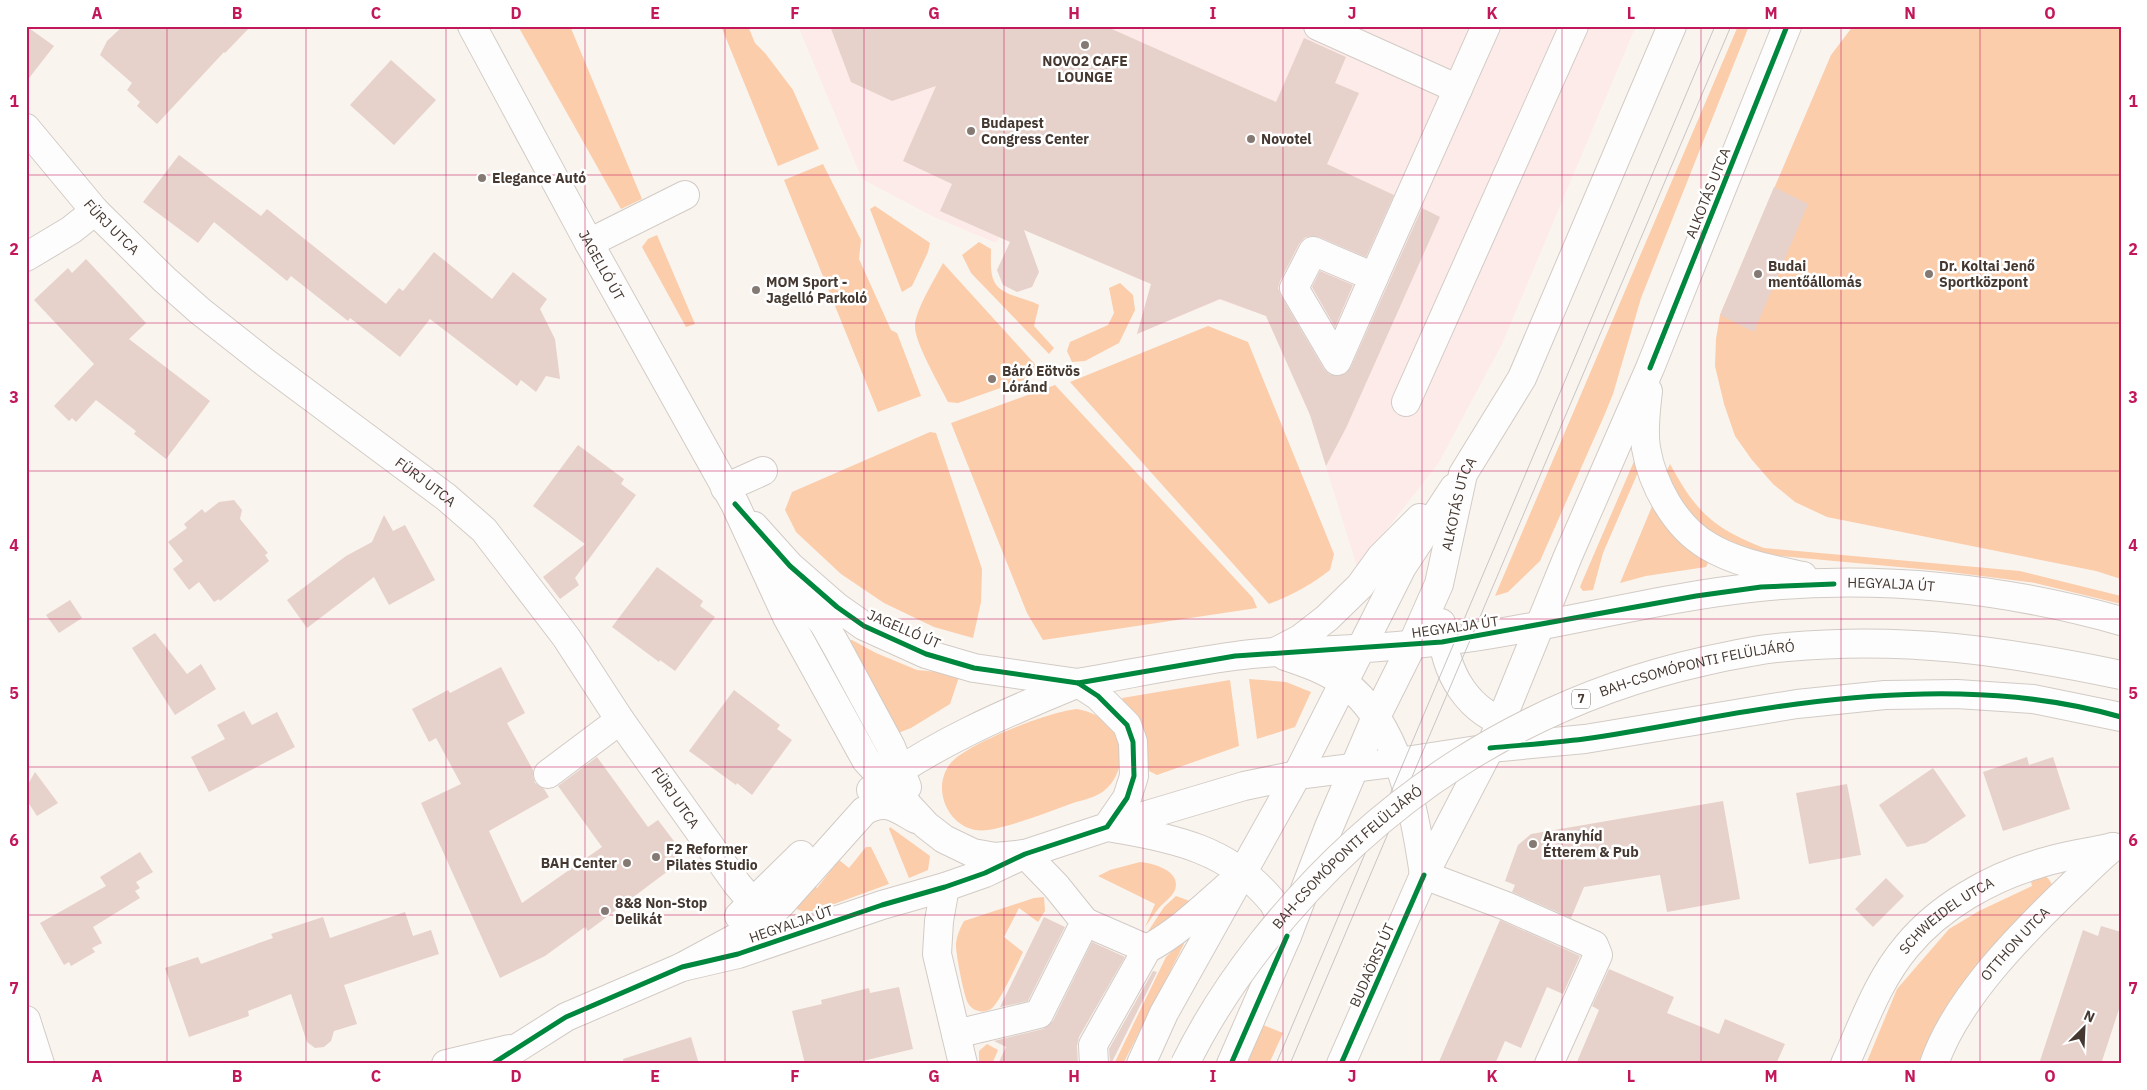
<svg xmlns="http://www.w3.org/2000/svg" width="2147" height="1090" font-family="'IBM Plex Sans',sans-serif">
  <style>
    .commercial { fill: #fdebe9 }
    .green { fill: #fbcdaa }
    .building { fill: #e7d1cb }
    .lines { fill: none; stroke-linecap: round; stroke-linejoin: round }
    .minor-casing { stroke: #d2cbc5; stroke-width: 30 }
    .major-casing { stroke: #d2cbc5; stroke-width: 30 }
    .minor { stroke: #fefdfd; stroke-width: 28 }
    .major { stroke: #fefdfd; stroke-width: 28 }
    .tram { stroke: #c7c5c4; stroke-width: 1 }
    .major-bridge-casing { stroke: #d2cbc5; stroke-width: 30; stroke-linecap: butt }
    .major-bridge { stroke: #fefdfd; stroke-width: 28 }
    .cycleway-casing { stroke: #fff; stroke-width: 8 }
    .cycleway { stroke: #00873e; stroke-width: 5 }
    .grid { fill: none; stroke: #c2185b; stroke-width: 1; stroke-opacity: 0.55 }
    .poi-dot { fill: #847a73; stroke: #fff; stroke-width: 2 }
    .labels { text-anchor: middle; stroke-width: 5; stroke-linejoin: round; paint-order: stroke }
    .shield { fill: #fff; stroke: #7c746e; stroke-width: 1 }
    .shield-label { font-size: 12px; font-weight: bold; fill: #443830 }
    .poi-label { font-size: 14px; font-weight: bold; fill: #443830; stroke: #fff; text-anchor: start }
    .street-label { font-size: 14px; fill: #443830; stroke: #fff }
    .neatline { fill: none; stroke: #c2185b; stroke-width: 2 }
    .grid-label { font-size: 16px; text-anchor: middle; font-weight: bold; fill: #c2185b }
  </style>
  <rect width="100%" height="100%" fill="#faf4ef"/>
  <!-- commercial -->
  <polygon class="commercial" points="798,26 1636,26 1502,344 1438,464 1357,567 1310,415 1266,316 1219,300 1137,334 1151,284 1008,223 996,243 932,216 862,179"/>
  <!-- green -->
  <g class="green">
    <polygon points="518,26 570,26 642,199 621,209"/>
    <polygon points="721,26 748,26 755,43 765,53 793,90 819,149 778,166"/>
    <polygon points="1738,26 1749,26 1641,298 1613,394 1604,416 1540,561 1508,592 1495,596"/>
    <polygon points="1853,26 2121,26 2121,579 2096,571 1827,517 1795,502 1773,484 1752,460 1735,436 1724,404 1715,366 1716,339 1720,315 1831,55"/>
    <polygon points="823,164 861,240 859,259 891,330 897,333 921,396 878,412 784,180"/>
    <polygon points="875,206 930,243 928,252 912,286 902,292 870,209"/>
    <polygon points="657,235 695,324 686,327 642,247 648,239"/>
    <path d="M979,242L991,249C991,259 990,273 994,281C1000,296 1025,297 1039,305L1034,326L1054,348L1049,354L971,273L962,255Z"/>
    <path d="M943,263L1043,373L958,403L948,402C940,386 915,343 915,327C914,312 936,277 943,263Z"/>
    <polygon points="1120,283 1133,295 1135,310 1119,343 1085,361 1072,362 1067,351 1070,342 1108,325 1114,313 1109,288"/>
    <path d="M1208,326L1248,342L1334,554L1330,570C1311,585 1292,595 1269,604L1070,382Z"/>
    <polygon points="1055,385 1253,598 1257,608 1043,640 1027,613 951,423"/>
    <polygon points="930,432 936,433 982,569 981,602 973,638 934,627 884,603 841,574 796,532 785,510 792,492"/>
    <polygon points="1635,459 1639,470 1603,553 1593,590 1583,591 1580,587 1582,582"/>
    <path d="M1670,464C1696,512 1713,528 1764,548L2020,571L2121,596V604L2035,583L1942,571L1759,554L1729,544L1701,524L1682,505L1665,474Z"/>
    <polygon points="1653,504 1706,559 1708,563 1706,567 1646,576 1620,583"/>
    <polygon points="852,640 876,653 917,670 960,674 950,704 911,728 893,735 847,641"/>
    <polygon points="1249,679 1286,682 1311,692 1295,727 1257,739"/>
    <polygon points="1230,680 1239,746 1157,775 1149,771 1122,698"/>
    <path d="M1077,709C1094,712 1111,721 1118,739C1125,756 1119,778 1105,790C1097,797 1083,800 1073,803C1048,812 1023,822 998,828C991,830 982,831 975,830C946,824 932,787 950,764C965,744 1051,711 1077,709Z"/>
    <polygon points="890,827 930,856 928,870 909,878 889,829"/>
    <polygon points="866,847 871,847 889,884 815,911 802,911 794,908 814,885 817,888 839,860 849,868"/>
    <path d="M1140,862C1153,863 1182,871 1175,890C1172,897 1164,902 1159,908C1154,914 1150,920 1145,927L1155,904L1098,876L1110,870Z"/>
    <path d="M2039,874C2047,876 2050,879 2053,887C2010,927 1967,970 1937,1022C1930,1035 1924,1050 1918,1064H1866L1897,989L1949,929L1979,911L2032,886L2030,877Z"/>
    <polygon points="1176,896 1190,901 1181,914 1151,935 1147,933 1164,907"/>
    <path d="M1044,897L1045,911L1038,922L1019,908L1004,937L1023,952C1017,964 999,1004 991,1009C983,1014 972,1011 968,1003C964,997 955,951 956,943C957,935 960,928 964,921L1034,898Z"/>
    <polygon points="1182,942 1184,944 1123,1064 1114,1064 1166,957"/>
    <polygon points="1263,1025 1283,1033 1269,1064 1247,1064"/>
    <polygon points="987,1044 998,1050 992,1064 979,1064 979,1051"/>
  </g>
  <!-- building -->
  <g class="building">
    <polygon points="26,26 54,46 26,82"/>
    <polygon points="123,26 251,26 225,53 224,52 157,124 137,106 140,102 127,90 132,83 100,55 107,41"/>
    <polygon points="830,26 1105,26 1276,102 1304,38 1346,57 1335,83 1359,93 1327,164 1394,195 1366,257 1319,237 1311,236 1304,238 1299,244 1280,281 1278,288 1281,296 1324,369 1329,374 1338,376 1346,373 1351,367 1422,208 1440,217 1346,428 1326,466 1310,415 1266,316 1220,299 1137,334 1151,284 1024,230 1039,272 1032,287 1017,292 1003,285 997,270 1010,242 940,211 952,184 903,161 936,86 892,101 851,82"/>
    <polygon points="391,60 436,100 394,145 350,105"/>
    <polygon points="179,155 261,216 267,209 386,304 399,288 403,291 434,252 492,299 513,272 547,299 540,309 555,339 560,379 546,376 536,392 521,380 517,386 430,319 400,357 350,318 348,321 291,276 287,281 214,222 198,243 143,202"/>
    <polygon points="1774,187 1808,204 1754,332 1720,315"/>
    <polygon points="86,259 146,323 129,339 210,401 166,459 134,434 136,431 96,400 76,422 72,418 69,421 54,406 94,364 34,300 68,268 72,273"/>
    <polygon points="1320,271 1353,285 1335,327 1312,287"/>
    <polygon points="578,445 624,479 621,484 636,495 575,578 579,585 560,599 543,577 585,544 533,506"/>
    <polygon points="234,500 242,510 240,519 268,553 265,555 269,561 220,601 219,599 214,602 199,582 189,590 173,569 183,561 168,542 187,528 184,524 202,509 205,513 219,502"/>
    <polygon points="384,515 393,531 405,525 435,580 389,605 374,577 307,628 287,600 346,556 372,542"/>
    <polygon points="657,567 703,601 700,606 715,617 675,671 660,660 659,662 612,627"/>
    <polygon points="70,600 82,618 59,633 46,615"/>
    <polygon points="155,633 187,674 201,664 216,689 175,715 132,648"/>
    <polygon points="501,667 525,713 507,723 533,770 533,776 535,783 544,789 549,797 489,831 522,903 602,847 558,786 597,757 648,827 658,820 683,853 672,861 676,865 588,931 585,927 545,956 500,978 421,803 461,784 436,738 429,742 412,709 448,690 450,693"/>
    <polygon points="734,690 780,725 777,729 792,740 752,795 737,783 736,785 689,751"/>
    <polygon points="244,711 252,725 277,712 295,747 209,792 191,757 225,739 217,725"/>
    <polygon points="2027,757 2029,765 2053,757 2070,809 2003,831 1983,772"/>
    <polygon points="1933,768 1966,816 1926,843 1907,847 1879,805"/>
    <polygon points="35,772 58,803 37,816 26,799 26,788"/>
    <polygon points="1847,784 1861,855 1809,864 1796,793"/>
    <polygon points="1723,801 1740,899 1667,912 1660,875 1584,887 1571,918 1512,892 1515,885 1505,881 1518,845 1531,834"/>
    <polygon points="140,852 153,872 136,882 140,888 135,891 140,898 93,927 102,943 92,948 95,952 71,966 69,962 64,965 40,923 106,886 100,877"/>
    <polygon points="1886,878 1904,896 1873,927 1855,909"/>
    <polygon points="405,912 413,936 431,930 439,954 344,985 357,1024 334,1031 331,1041 324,1047 315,1048 307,1042 291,994 248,1011 249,1016 189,1037 165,968 198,957 201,964 273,938 271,934 323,917 330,938"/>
    <polygon points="1044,917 1065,927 1028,1001 1000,1007"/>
    <polygon points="1500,920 1580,956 1563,994 1547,987 1521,1048 1505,1041 1495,1064 1438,1064"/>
    <polygon points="2101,926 2121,932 2121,1003 2101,1064 2039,1064 2083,930 2098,936"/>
    <polygon points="1092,942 1125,957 1079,1037 1077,1046 1078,1064 998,1064 1006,1047 994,1041 1043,1029 1053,1021"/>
    <polygon points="1609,969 1674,997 1667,1013 1719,1034 1725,1019 1785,1044 1776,1064 1576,1064 1599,1010 1592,1006"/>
    <polygon points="1153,971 1157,972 1111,1064 1110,1064 1109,1049"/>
    <polygon points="899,987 913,1049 850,1064 805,1064 792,1011 822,1004 821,1000 869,988 870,993"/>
    <polygon points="691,1037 699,1064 624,1064 623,1059"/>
  </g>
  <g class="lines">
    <defs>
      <g id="minor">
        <path id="s1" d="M472,26L589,243L735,504L787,617L866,760L926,825L944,839L973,853L995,857L1025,854"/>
        <polyline points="1318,26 1458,89"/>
        <path id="s2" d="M26,128L95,211L164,279L200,311L266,363L446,497L484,530L566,637L620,720L737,884L753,903"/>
        <polyline points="589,243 685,195"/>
        <polygon points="1313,251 1374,277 1337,361 1294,288"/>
        <polyline points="26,257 71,230 95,211"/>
        <polyline points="1374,277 1486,26"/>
        <polyline points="1406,402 1574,26"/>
        <polyline points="725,488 763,471"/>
        <polyline points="791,584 824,624 837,647 891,747 907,787"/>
        <polyline points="548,774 620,720"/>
        <path d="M871,790C933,744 1005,713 1076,684"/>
        <polyline points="1424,875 1506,906 1594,945 1598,955 1549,1064"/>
        <polyline points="945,887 939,921 937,954 963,1064"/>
        <polyline points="739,916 801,855"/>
        <polyline points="1085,922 1147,949"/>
        <polyline points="682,967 738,954 882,905 945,887 985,873 1025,854 1107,827 1127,798 1134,776 1133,742 1127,725 1098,696 1078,683 974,668 926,654 864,626 837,607 790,566 754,526"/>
        <polyline points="26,1020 40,1064"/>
        <polyline points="956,1034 1039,1014 1085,922 1056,886 1025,854"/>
        <polyline points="446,1064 509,1049"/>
        <path d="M492,1064L566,1017L682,967L756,927L780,905L864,811C886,798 896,808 916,819"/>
        <path d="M1094,1064L1093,1045L1147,949C1181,931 1209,902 1238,877"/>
        <path id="s3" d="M1845,1064C1863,1024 1878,980 1907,946C1939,907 1990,878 2038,864C2062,856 2087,853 2112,847"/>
        <path id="s4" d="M1934,1064C1956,999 2022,933 2071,886C2085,873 2098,859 2113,847"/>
      </g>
      <g id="major">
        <path d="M1648,391C1646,409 1643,429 1646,448C1652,484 1675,527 1708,546C1736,563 1771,569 1803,576"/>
        <path d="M1441,623C1444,673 1467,714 1517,727"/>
        <polyline points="1277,651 1300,639 1327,618 1360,586 1381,557 1420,518"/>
        <path d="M1285,656C1306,663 1326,670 1344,683C1399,723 1415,812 1424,875"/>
        <path id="s5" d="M1078,683C1130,674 1183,663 1235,656C1268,651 1302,651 1335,650C1379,648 1423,644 1467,638C1565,624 1660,597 1759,587C1879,575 2005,588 2121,621"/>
        <polyline points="1107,827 1244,786 1297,775 1399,762 1490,748 1585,739 1797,704 1885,695 1957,694 2033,699 2121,717"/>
        <path d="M1113,828C1174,838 1230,850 1272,901C1279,910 1282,925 1287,936"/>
        <polyline points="1141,1064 1164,1013 1297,775 1402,567 1454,488"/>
        <path id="s6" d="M1231,1064L1287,936L1329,827L1376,717L1412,645L1439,584L1463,474L1522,378L1672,26"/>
        <polyline points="1341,1064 1424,875 1490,748 1568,556 1650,368 1787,26"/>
      </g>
    </defs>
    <!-- minor casing -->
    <use href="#minor" class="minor-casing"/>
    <!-- major casing -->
    <use href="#major" class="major-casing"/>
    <!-- minor -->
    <use href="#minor" class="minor"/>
    <!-- major -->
    <use href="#major" class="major"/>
    <!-- tram -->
    <g class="tram">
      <polyline points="1276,1064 1715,26"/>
      <polyline points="1290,1064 1731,26"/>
    </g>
    <defs>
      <g id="major-bridge">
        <path id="s7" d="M1185,1064C1206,1021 1233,980 1262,943C1376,798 1526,701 1705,661C1732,655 1759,649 1787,647C1904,636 2006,651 2121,675"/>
      </g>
    </defs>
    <!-- major-bridge casing -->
    <use href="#major-bridge" class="major-bridge-casing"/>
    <!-- major-bridge -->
    <use href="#major-bridge" class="major-bridge"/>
    <defs>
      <g id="cycleway">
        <polyline points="1650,368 1787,26"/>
        <polyline points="735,504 790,566 837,607 864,626 926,654 974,668 1078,683 1235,656 1442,642 1696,596 1761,587 1834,584"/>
        <path d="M1490,748C1522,745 1553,743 1584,739C1656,729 1726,713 1797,704C1904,690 2017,687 2121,717"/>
        <polyline points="492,1064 566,1017 682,967 738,954 882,905 945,887 985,873 1025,854 1107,827 1127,798 1134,776 1133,742 1127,725 1098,696 1078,683"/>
        <polyline points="1231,1064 1287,936"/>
        <polyline points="1341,1064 1424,875"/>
      </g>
    </defs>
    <!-- cycleway casing -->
    <use href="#cycleway" class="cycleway-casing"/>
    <!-- cycleway -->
    <use href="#cycleway" class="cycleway"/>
  </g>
  <!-- grid -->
  <path class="grid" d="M167,26V1064M306,26V1064M446,26V1064M585,26V1064M725,26V1064M864,26V1064M1004,26V1064M1143,26V1064M1283,26V1064M1422,26V1064M1562,26V1064M1701,26V1064M1841,26V1064M1980,26V1064M26,175H2121M26,323H2121M26,471H2121M26,619H2121M26,767H2121M26,915H2121"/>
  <!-- markers -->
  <g class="poi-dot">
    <circle cx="1085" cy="45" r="5"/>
    <circle cx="971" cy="131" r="5"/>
    <circle cx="1251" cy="139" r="5"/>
    <circle cx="482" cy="178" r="5"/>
    <circle cx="1758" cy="274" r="5"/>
    <circle cx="1929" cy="274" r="5"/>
    <circle cx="756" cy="290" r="5"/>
    <circle cx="992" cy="379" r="5"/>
    <circle cx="1533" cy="844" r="5"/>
    <circle cx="656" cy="857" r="5"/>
    <circle cx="627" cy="863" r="5"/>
    <circle cx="605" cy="911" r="5"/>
  </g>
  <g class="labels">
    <!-- shield labels -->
    <rect class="shield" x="1572" y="689.5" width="18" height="19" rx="4"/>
    <g class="shield-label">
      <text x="1581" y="703">7</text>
    </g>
    <!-- poi labels -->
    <g class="poi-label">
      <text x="1085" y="66" text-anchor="middle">NOVO2 CAFE<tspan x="1085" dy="16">LOUNGE</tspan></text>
      <text x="981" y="128">Budapest<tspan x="981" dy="16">Congress Center</tspan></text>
      <text x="1261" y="144">Novotel</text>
      <text x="492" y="183">Elegance Autó</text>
      <text x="1768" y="271">Budai<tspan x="1768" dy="16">mentőállomás</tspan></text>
      <text x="1939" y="271">Dr. Koltai Jenő<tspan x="1939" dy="16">Sportközpont</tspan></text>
      <text x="766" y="287">MOM Sport -<tspan x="766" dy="16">Jagelló Parkoló</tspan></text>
      <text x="1002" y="376">Báró Eötvös<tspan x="1002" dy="16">Lóránd</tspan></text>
      <text x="1543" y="841">Aranyhíd<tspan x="1543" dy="16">Étterem &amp; Pub</tspan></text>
      <text x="666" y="854">F2 Reformer<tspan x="666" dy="16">Pilates Studio</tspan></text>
      <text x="617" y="868" text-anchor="end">BAH Center</text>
      <text x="615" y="908">8&amp;8 Non-Stop<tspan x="615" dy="16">Delikát</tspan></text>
    </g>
    <!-- street labels -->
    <g class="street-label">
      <text transform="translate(1708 193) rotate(-68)" y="5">ALKOTÁS UTCA</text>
      <text dy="5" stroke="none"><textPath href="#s2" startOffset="131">FÜRJ UTCA</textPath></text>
      <text dy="5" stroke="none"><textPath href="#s1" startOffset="272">JAGELLÓ ÚT</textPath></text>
      <text dy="5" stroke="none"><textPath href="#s2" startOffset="536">FÜRJ UTCA</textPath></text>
      <text dy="5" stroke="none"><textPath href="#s6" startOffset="606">ALKOTÁS UTCA</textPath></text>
      <text dy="5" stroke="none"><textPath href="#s5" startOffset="821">HEGYALJA ÚT</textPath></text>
      <text transform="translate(1455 627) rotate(-8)" y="5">HEGYALJA ÚT</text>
      <text transform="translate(904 629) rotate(23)" y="5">JAGELLÓ ÚT</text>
      <text dy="5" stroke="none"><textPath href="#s7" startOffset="670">BAH-CSOMÓPONTI FELÜLJÁRÓ</textPath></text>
      <text dy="5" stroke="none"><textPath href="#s2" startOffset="941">FÜRJ UTCA</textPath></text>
      <text dy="5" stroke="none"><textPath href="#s7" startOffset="265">BAH-CSOMÓPONTI FELÜLJÁRÓ</textPath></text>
      <text dy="5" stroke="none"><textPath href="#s3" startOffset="184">SCHWEIDEL UTCA</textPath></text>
      <text transform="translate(791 924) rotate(-19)" y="5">HEGYALJA ÚT</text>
      <text dy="5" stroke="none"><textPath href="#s4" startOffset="146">OTTHON UTCA</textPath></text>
      <text transform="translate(1372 965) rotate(-66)" y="5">BUDAÖRSI ÚT</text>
    </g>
  </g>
  <!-- border -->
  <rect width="2147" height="1090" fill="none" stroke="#ffffff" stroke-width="55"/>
  <!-- north arrow -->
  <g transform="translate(2084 1028) rotate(24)" stroke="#ffffff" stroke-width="4" paint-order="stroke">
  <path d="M0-4L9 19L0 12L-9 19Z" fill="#443830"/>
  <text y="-8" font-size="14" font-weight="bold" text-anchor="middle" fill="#443830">N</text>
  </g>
  <rect x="28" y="28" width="2092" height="1034" class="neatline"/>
  <g class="grid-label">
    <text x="97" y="19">A</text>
    <text x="237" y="19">B</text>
    <text x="376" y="19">C</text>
    <text x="516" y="19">D</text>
    <text x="655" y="19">E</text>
    <text x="795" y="19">F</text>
    <text x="934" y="19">G</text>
    <text x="1074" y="19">H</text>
    <text x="1213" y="19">I</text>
    <text x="1352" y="19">J</text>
    <text x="1492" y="19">K</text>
    <text x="1631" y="19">L</text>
    <text x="1771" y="19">M</text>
    <text x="1910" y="19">N</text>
    <text x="2050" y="19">O</text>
    <text x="14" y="107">1</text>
    <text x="2133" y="107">1</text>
    <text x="14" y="255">2</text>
    <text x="2133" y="255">2</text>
    <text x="14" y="403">3</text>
    <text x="2133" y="403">3</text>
    <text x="14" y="551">4</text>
    <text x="2133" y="551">4</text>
    <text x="14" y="699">5</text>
    <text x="2133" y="699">5</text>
    <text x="14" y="846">6</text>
    <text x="2133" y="846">6</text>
    <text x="14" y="994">7</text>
    <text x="2133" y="994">7</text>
    <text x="97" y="1082">A</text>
    <text x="237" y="1082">B</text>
    <text x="376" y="1082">C</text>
    <text x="516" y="1082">D</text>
    <text x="655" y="1082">E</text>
    <text x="795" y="1082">F</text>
    <text x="934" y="1082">G</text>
    <text x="1074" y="1082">H</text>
    <text x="1213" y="1082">I</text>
    <text x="1352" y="1082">J</text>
    <text x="1492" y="1082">K</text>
    <text x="1631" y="1082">L</text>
    <text x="1771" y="1082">M</text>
    <text x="1910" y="1082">N</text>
    <text x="2050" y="1082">O</text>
  </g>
</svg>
